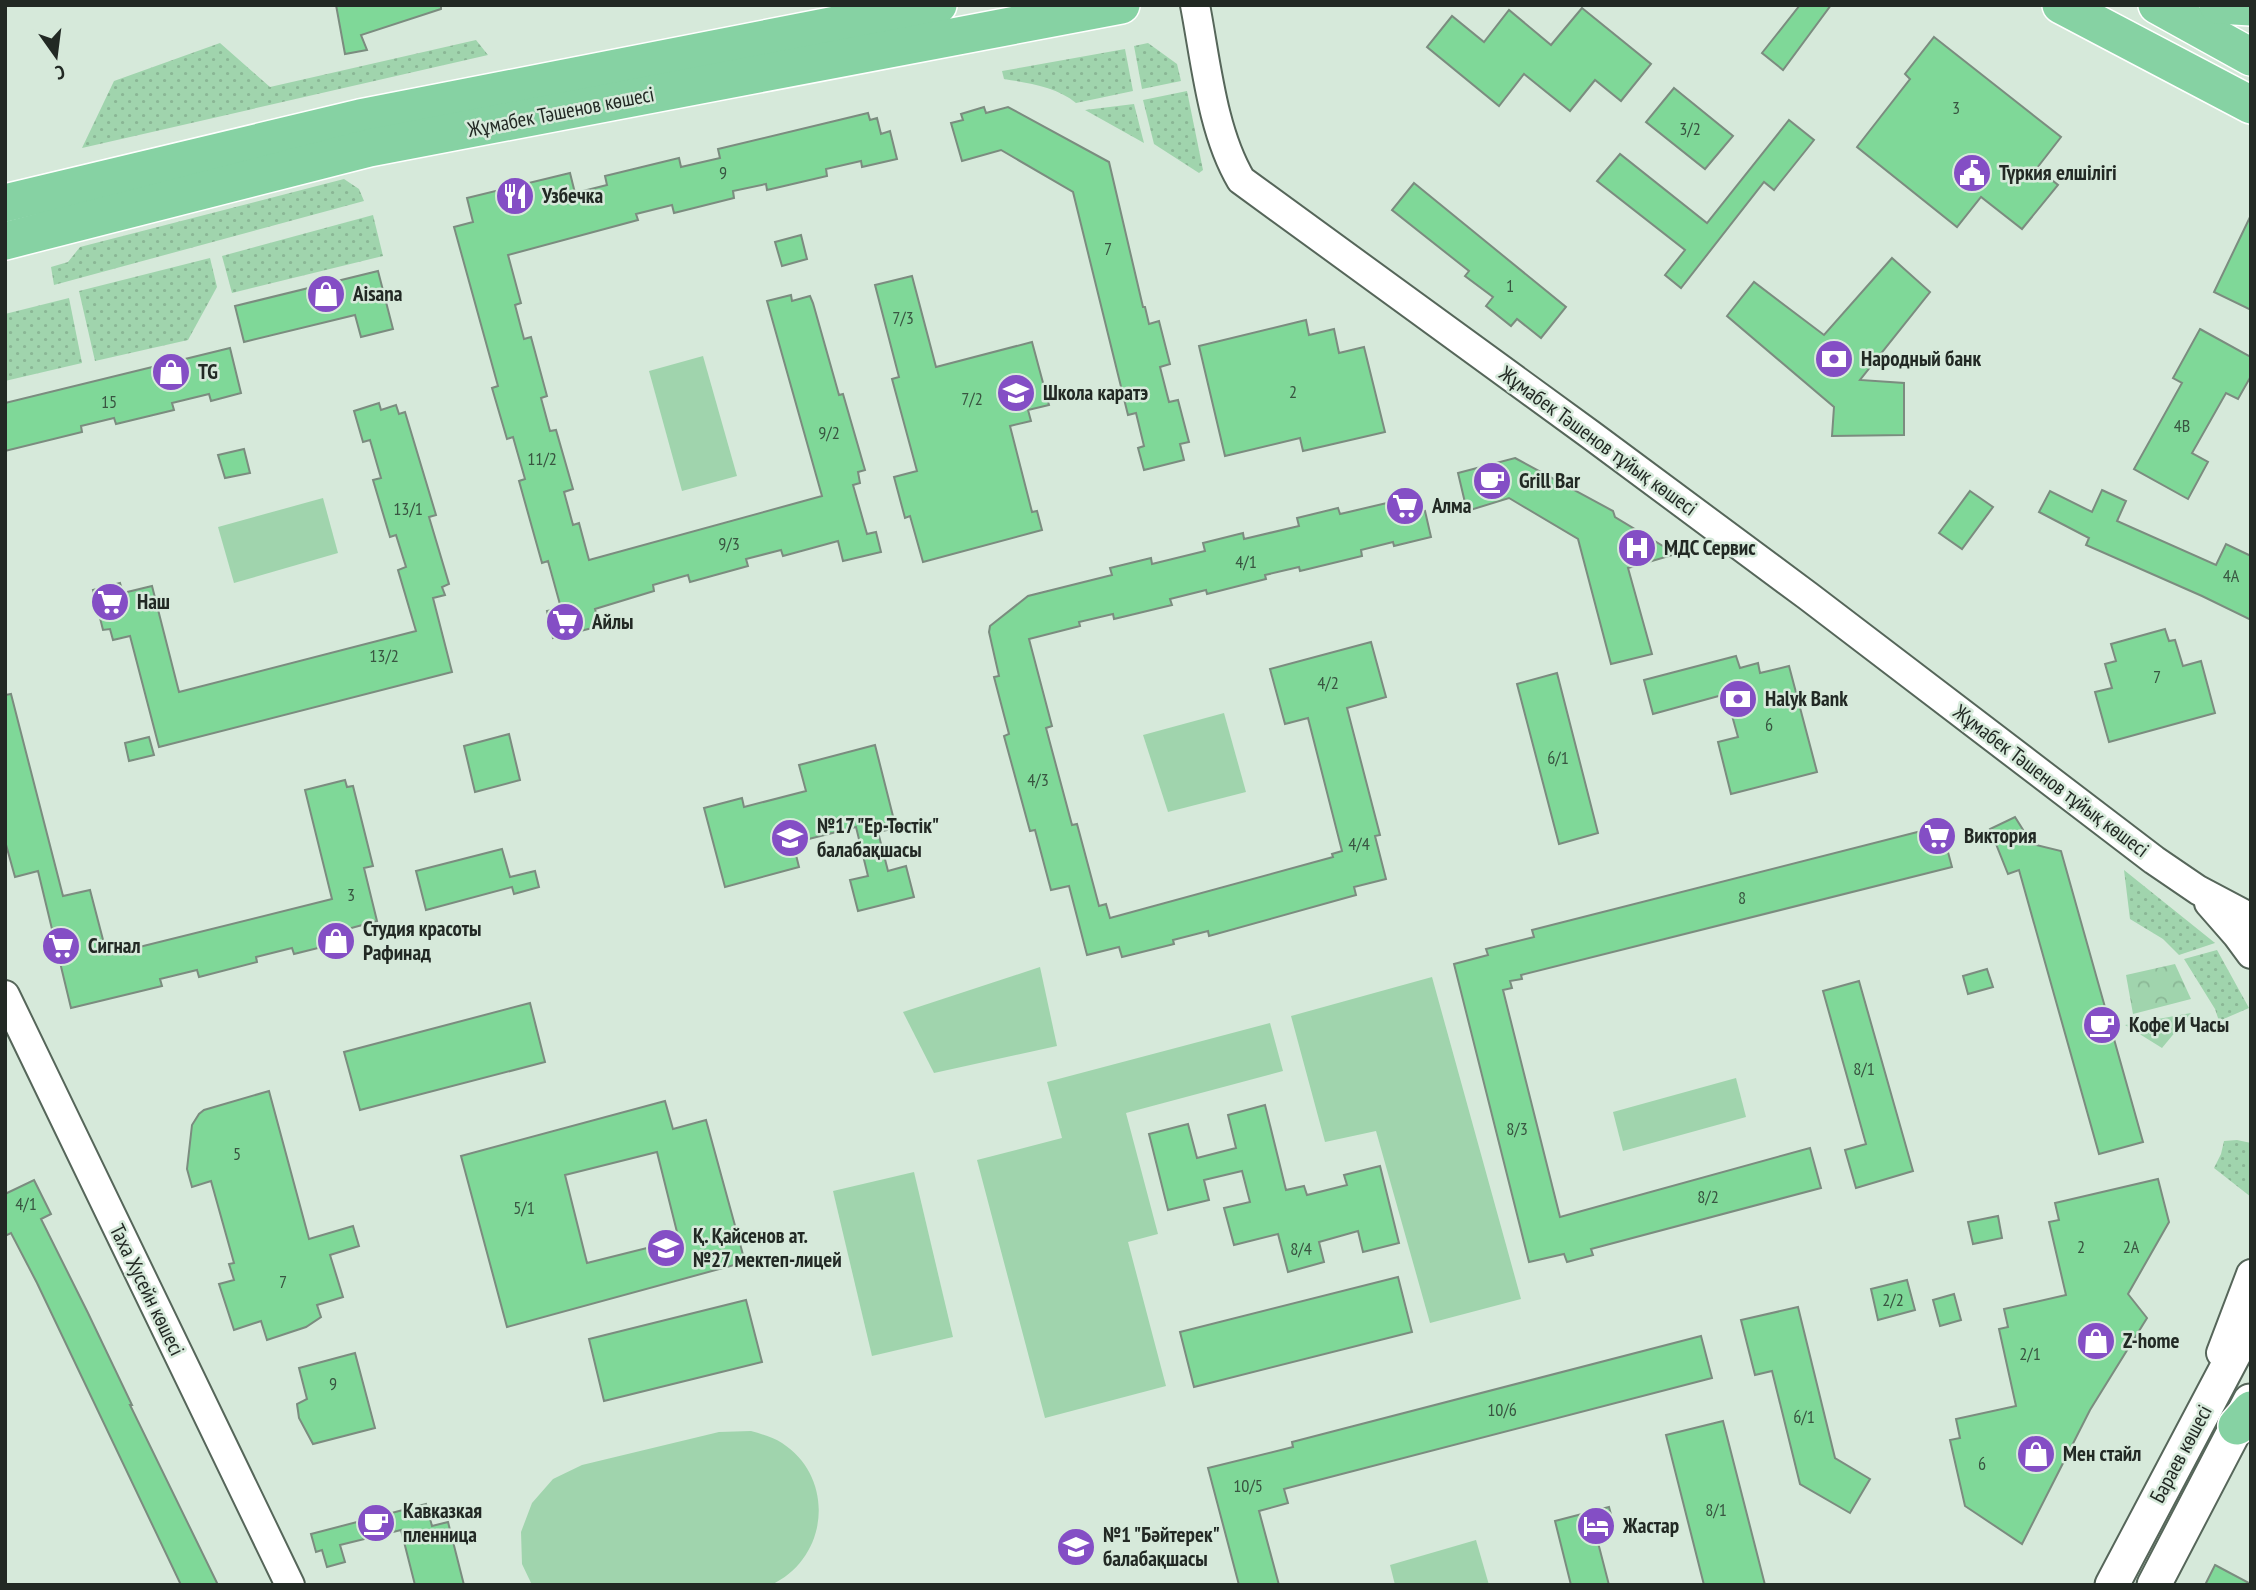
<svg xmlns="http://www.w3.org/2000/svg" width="2256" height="1590" font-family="'PT Sans Narrow',sans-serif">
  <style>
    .grass { fill: url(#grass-dots) }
    .forest { fill: url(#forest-crowns) }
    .park { fill: #a0d4ad }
    .building { fill: #7fd898; stroke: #7b8c7f; stroke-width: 2; fill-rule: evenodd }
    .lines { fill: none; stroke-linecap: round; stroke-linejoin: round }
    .tertiary-casing { stroke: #56665a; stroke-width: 32 }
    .secondary-casing { stroke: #56665a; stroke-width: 37 }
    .primary-casing { stroke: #fff; stroke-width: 40 }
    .tertiary { stroke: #fff; stroke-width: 28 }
    .secondary { stroke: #fff; stroke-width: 33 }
    .primary { stroke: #86d2a3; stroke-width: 37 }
    .labels { text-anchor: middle; stroke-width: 5; stroke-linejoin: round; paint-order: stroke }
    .number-label { font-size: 18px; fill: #395541 }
    .street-label { font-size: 21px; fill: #222924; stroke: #d6e9da }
    .poi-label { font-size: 21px; font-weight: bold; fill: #222924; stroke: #d6e9da; text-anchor: start }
  </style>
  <defs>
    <pattern id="grass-dots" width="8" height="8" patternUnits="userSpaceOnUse" patternTransform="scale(1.75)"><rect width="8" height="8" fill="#a0d4ad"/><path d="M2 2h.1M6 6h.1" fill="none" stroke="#8ab695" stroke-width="1.8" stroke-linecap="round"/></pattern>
    <pattern id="forest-crowns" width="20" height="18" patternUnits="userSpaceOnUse" patternTransform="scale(1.75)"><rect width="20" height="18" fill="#a0d4ad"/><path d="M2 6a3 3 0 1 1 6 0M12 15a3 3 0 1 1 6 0" fill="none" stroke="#8ab695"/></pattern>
  </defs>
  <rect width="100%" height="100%" fill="#d6e9da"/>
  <!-- grass -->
  <g class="grass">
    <polygon points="476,40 488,55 82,148 114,81 220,43 270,87"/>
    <polygon points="1148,43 1177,64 1181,81 1142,89 1134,46"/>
    <path d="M1125,49L1133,91L1076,103C1057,87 1028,83 1004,79L1002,71Z"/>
    <polygon points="1187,91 1203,170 1199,173 1154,144 1143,100"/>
    <polygon points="1134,104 1144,143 1085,110"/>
    <polygon points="344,179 359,189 364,201 54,285 51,267 68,262 80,247"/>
    <polygon points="373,215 383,256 232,293 222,256"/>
    <polygon points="210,258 217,287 188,340 95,361 79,291"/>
    <polygon points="69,298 82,363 5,381 5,314"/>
    <polygon points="2124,870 2215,943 2179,955 2163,939 2130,919"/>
    <polygon points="2217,950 2249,1008 2219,1021 2215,1009 2184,959"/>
    <polygon points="2237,1140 2251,1143 2251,1197 2214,1168 2221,1154 2224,1141"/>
  </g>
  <!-- forest -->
  <g class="forest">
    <polygon points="2175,964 2191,999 2133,1014 2126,975"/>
    <polygon points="2191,1013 2162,1048 2125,1025"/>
  </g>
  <!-- park -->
  <g class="park">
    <polygon points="703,356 737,476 682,491 649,371"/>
    <polygon points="323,498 338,553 234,583 218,527"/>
    <polygon points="1224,713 1246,792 1168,812 1143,735"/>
    <polygon points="1040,967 1057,1046 934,1073 903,1012"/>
    <polygon points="1432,977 1521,1299 1430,1323 1376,1131 1325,1142 1291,1016"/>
    <polygon points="1270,1023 1283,1071 1126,1113 1158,1234 1128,1242 1166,1386 1045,1418 977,1160 1062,1138 1047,1082"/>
    <polygon points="1736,1078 1746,1117 1623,1151 1613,1112"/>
    <polygon points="914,1172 953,1337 872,1356 833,1191"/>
    <path d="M751,1431C761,1434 773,1437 782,1443C836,1478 829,1558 771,1585H532L522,1564L521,1532L532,1503L553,1479L582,1465L719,1432Z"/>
    <polygon points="1476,1540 1489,1585 1395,1585 1390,1565"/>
  </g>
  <!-- building -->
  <g class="building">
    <polygon points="336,5 441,5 441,9 361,35 367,50 345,54"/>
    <polygon points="1800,5 1831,5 1783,70 1762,53"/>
    <polygon points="1582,8 1651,64 1621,101 1595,80 1570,111 1524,74 1499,106 1427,47 1452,16 1484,42 1509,10 1551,45"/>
    <polygon points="1934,37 2061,137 2037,168 2058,185 2022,229 1981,197 1957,227 1857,147 1910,79 1905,74"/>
    <polygon points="1674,88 1733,136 1705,169 1646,122"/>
    <polygon points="984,107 986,113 1008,107 1109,162 1143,307 1145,307 1149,324 1159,321 1170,364 1160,367 1169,402 1178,400 1189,442 1180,444 1184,460 1144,470 1138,448 1144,446 1136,413 1128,415 1073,192 1001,150 962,161 951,123 963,120 961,114"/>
    <polygon points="868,113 870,120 877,118 881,134 890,131 897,159 862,167 861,161 826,169 827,176 767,190 766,184 733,191 734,198 674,213 672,205 636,214 638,220 508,255 521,303 515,305 524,339 531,337 547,396 541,398 550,431 556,430 573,489 564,492 573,525 579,523 589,560 822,496 767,301 791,295 792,301 810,296 813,303 839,395 843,394 865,470 858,472 860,483 853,485 867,534 876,532 881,552 843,561 838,541 783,556 781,550 746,559 748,566 690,582 688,575 653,585 654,591 595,609 600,626 553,638 547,611 561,608 548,561 542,563 519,481 525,479 513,437 507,439 492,388 498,386 454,227 473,222 467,198 570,173 575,193 607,185 605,176 679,158 681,167 720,158 718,149"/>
    <polygon points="1789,120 1814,140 1774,190 1764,182 1681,288 1665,275 1685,250 1597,181 1620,154 1707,223"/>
    <polygon points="1414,183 1566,307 1541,338 1517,319 1511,326 1486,306 1493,297 1465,276 1469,271 1392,210"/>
    <polygon points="2251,215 2251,310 2214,292"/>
    <polygon points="801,235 807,259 782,266 775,242"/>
    <polygon points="1892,258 1930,292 1860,380 1904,383 1904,435 1832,436 1834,407 1727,316 1754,282 1824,335"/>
    <polygon points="378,271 393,329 361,337 355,315 244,342 235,306"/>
    <polygon points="912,276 936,367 1032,342 1049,405 1028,410 1031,421 1010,426 1032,512 1037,511 1042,530 923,562 910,516 905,518 894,477 917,471 892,379 899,377 875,285"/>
    <polygon points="1306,320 1309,335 1334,329 1339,353 1364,347 1385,432 1303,451 1300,438 1225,456 1199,346"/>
    <polygon points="2200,329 2251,357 2251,376 2238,399 2226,393 2192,453 2208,462 2188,499 2134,469 2182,383 2173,378"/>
    <polygon points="230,348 241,393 211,401 209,394 172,403 174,410 116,424 114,418 81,426 82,432 5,451 5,403"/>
    <polygon points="379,403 381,410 396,405 399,414 405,412 436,515 429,517 449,584 442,587 445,595 433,598 452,672 159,747 130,636 113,640 110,629 103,630 93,590 120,583 123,593 152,586 179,692 416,631 398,570 406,567 396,535 390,537 373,480 381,478 370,440 363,442 354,411"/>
    <polygon points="244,449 250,473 225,478 218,455"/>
    <polygon points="1515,458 1613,511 1615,517 1676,554 1628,568 1652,654 1611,664 1578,539 1509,498 1467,511 1458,473"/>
    <polygon points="2102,490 2126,501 2117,521 2216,565 2226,544 2251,556 2251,620 2202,596 2086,545 2089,538 2039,512 2050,491 2092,512"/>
    <polygon points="1970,491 1993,507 1962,549 1939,533"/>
    <polygon points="1404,499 1405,502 1416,499 1420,512 1425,511 1431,537 1394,546 1393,542 1361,550 1362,556 1300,571 1299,567 1265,575 1266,579 1207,594 1206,590 1170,599 1172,605 1114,619 1113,614 1079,622 1080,626 1029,639 1052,726 1046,728 1072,825 1077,824 1099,906 1106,904 1110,918 1333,857 1332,854 1342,851 1308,718 1285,724 1270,669 1371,642 1386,697 1347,708 1380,835 1375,836 1386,879 1354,887 1356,895 1209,936 1208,931 1173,940 1174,944 1122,957 1119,947 1087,955 1069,886 1051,890 1035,830 1030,831 1004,736 1009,734 994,677 999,676 989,632 990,626 1028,596 1112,575 1110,568 1151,558 1152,564 1205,551 1203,543 1243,533 1244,539 1299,526 1297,518 1338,508 1340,514"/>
    <polygon points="2165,629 2169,641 2175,640 2183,666 2201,661 2215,713 2109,742 2095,692 2112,688 2105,664 2116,661 2111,644"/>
    <polygon points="1736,656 1740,668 1758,663 1760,673 1789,666 1817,772 1731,794 1718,742 1738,737 1726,694 1653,714 1644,680"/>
    <polygon points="1557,673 1598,833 1559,844 1517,684"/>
    <polygon points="11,694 63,896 90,890 107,955 332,899 305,790 345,780 347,787 353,786 373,866 364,868 377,921 344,930 346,941 294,954 292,948 256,957 257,962 199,977 197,970 160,979 162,986 71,1008 38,871 15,877 5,841 5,695"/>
    <polygon points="509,734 520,780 475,792 464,746"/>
    <polygon points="149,737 154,755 129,761 125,743"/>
    <polygon points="875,745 896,828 878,832 888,871 906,866 914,897 858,911 850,880 868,876 856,827 793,843 799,867 725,887 704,808 742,798 744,807 806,791 799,765"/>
    <polygon points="2015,817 2032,844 2061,851 2143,1142 2099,1154 2019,870 2008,874 1990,829"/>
    <polygon points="1941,826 1952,867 1521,975 1522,979 1510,981 1512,988 1503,990 1560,1217 1810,1148 1821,1188 1591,1249 1593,1255 1567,1262 1564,1254 1529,1262 1454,964 1488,955 1486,949 1534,937 1532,930"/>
    <polygon points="502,849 510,877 535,871 539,887 514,894 512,887 426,910 416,871"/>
    <polygon points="1987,969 1993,987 1968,994 1963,976"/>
    <polygon points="1859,981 1913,1171 1856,1188 1845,1150 1866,1144 1823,991"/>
    <polygon points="530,1003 545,1062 360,1110 344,1052"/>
    <polygon points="269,1091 309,1239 353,1226 359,1246 330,1255 343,1297 317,1305 321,1317 306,1327 267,1340 261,1321 234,1330 219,1284 234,1280 229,1264 234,1263 211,1181 192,1187 187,1169 192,1125 199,1114 204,1110"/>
    <path d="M665,1101L673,1129L706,1120L745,1262L507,1327L461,1156ZM657,1152L679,1240L587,1263L565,1175Z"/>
    <polygon points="1265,1105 1286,1190 1304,1186 1307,1195 1347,1185 1344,1175 1380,1166 1399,1243 1363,1252 1358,1231 1319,1242 1324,1262 1288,1272 1278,1234 1234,1245 1224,1208 1250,1202 1242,1171 1204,1180 1209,1200 1168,1210 1149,1134 1188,1124 1197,1158 1236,1148 1228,1115"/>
    <polygon points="2158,1179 2169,1222 2128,1294 2147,1318 2090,1410 2022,1544 1965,1506 1950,1440 1960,1438 1956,1419 2016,1406 1999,1329 2008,1327 2004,1309 2066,1295 2049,1222 2059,1220 2055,1203"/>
    <polygon points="34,1180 51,1214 41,1219 88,1313 132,1405 130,1405 218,1585 181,1585 37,1283 11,1233 5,1236 5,1194"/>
    <polygon points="1998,1216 2002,1238 1973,1244 1968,1222"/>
    <polygon points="1398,1277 1412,1332 1194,1387 1180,1332"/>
    <polygon points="1907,1280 1915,1310 1878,1320 1871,1289"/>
    <polygon points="1954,1294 1961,1320 1940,1326 1933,1300"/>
    <polygon points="746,1300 762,1362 604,1401 589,1339"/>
    <polygon points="1798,1307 1835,1458 1870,1479 1850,1513 1800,1484 1772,1371 1755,1375 1741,1320"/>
    <polygon points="1701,1336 1712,1378 1284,1489 1288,1503 1259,1511 1279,1585 1239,1585 1208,1468 1293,1447 1292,1442"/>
    <polygon points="355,1353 375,1428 313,1444 299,1418 297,1404 307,1399 299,1368"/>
    <polygon points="1723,1421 1765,1585 1704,1585 1666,1435"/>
    <polygon points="426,1504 432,1526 448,1522 464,1585 415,1585 401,1530 340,1545 345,1562 327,1567 322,1550 316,1552 311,1534"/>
    <polygon points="1609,1507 1614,1526 1595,1531 1609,1585 1571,1585 1555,1521"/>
    <polygon points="2215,1565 2251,1584 2251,1585 2205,1585"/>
  </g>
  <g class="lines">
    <defs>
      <g id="tertiary">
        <path d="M1195,5C1206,62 1212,131 1241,180L1591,435L1808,596L2154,860L2198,890L2251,918"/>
        <polyline points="2209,903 2237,935 2251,954"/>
        <polyline points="5,995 290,1585"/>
        <polyline points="2221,1353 2251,1274"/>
      </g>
      <g id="secondary">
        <polyline points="2112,1585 2251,1322"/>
        <polyline points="2154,1585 2250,1401"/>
      </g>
      <g id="primary">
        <polyline points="2061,5 2251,105"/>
        <polyline points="2157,5 2251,57"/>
        <polyline points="2218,5 2251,7"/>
        <polyline points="5,203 360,118 938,5"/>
        <polyline points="5,241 369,148 1121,5"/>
        <polyline points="2237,1426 2251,1410"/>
      </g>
    </defs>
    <!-- tertiary casing -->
    <use href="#tertiary" class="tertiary-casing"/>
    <!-- secondary casing -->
    <use href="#secondary" class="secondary-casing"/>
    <!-- primary casing -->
    <use href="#primary" class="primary-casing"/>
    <!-- tertiary -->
    <use href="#tertiary" class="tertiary"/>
    <!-- secondary -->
    <use href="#secondary" class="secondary"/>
    <!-- primary -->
    <use href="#primary" class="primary"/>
  </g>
  <!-- icons -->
  <defs>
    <symbol id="civic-disc" viewBox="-11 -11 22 22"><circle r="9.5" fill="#844ec5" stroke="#d6e9da"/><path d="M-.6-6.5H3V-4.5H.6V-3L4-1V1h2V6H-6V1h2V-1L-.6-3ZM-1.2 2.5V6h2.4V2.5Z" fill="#fff"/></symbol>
    <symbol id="restaurant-disc" viewBox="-11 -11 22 22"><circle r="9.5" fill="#844ec5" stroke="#d6e9da"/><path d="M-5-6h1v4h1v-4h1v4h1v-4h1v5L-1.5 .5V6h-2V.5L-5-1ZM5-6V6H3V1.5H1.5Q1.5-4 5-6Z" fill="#fff"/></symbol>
    <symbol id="shop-disc" viewBox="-11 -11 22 22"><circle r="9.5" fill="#844ec5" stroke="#d6e9da"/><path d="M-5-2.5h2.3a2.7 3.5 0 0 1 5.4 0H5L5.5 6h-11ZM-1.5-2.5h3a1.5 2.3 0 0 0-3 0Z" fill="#fff"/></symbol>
    <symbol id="bank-disc" viewBox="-11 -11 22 22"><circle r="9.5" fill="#844ec5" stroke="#d6e9da"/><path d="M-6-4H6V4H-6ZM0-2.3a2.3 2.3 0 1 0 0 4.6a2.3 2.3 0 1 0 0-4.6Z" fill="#fff"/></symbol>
    <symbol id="school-disc" viewBox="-11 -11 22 22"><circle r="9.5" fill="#844ec5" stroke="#d6e9da"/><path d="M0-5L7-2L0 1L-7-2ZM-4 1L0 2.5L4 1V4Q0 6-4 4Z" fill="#fff"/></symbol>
    <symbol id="cafe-disc" viewBox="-11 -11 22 22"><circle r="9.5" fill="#844ec5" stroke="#d6e9da"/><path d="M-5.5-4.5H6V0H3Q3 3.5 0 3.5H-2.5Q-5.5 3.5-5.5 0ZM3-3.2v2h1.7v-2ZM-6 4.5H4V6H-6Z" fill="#fff"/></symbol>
    <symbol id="supermarket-disc" viewBox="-11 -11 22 22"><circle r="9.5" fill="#844ec5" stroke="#d6e9da"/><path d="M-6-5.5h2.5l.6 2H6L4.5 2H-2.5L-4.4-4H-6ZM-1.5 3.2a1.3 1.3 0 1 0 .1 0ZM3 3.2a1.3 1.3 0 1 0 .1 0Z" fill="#fff"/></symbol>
    <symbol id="hospital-disc" viewBox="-11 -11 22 22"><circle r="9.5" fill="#844ec5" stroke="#d6e9da"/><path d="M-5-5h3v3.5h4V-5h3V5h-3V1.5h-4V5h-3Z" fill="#fff"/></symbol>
    <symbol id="hotel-disc" viewBox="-11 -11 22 22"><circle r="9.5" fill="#844ec5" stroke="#d6e9da"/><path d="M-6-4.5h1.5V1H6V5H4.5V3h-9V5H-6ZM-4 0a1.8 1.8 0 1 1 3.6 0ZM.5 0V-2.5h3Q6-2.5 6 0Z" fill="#fff"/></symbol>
  </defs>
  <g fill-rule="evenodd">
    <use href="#civic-disc" x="1950" y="151" width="44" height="44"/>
    <use href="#restaurant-disc" x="493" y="174" width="44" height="44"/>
    <use href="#shop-disc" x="304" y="272" width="44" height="44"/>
    <use href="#bank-disc" x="1812" y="337" width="44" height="44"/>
    <use href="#shop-disc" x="149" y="350" width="44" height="44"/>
    <use href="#school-disc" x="994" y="371" width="44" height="44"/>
    <use href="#cafe-disc" x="1470" y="459" width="44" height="44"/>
    <use href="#supermarket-disc" x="1383" y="484" width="44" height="44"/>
    <use href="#hospital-disc" x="1615" y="526" width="44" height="44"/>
    <use href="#supermarket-disc" x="88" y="580" width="44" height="44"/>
    <use href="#supermarket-disc" x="543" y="600" width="44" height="44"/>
    <use href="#bank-disc" x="1716" y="677" width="44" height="44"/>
    <use href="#supermarket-disc" x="1915" y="814" width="44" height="44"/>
    <use href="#school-disc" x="768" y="816" width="44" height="44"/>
    <use href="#shop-disc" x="314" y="919" width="44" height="44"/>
    <use href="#supermarket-disc" x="39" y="924" width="44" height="44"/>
    <use href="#cafe-disc" x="2080" y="1003" width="44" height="44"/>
    <use href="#school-disc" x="644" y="1226" width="44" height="44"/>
    <use href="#shop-disc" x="2074" y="1319" width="44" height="44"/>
    <use href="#shop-disc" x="2014" y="1432" width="44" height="44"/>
    <use href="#cafe-disc" x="354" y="1501" width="44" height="44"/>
    <use href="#hotel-disc" x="1574" y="1504" width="44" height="44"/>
    <use href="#school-disc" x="1054" y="1525" width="44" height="44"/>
  </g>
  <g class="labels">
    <!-- number labels -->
    <g class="number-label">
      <text x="1956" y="114">3</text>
      <text x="1690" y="135">3/2</text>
      <text x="723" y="179">9</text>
      <text x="1108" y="255">7</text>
      <text x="1510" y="292">1</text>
      <text x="903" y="324">7/3</text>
      <text x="1293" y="398">2</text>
      <text x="972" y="405">7/2</text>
      <text x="109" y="408">15</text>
      <text x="2182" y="432">4В</text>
      <text x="829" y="439">9/2</text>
      <text x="542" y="465">11/2</text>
      <text x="408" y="515">13/1</text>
      <text x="729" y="550">9/3</text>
      <text x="1246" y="568">4/1</text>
      <text x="2231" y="582">4А</text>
      <text x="384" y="662">13/2</text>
      <text x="2157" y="683">7</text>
      <text x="1328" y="689">4/2</text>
      <text x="1769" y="731">6</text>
      <text x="1558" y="764">6/1</text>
      <text x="1038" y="786">4/3</text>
      <text x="1359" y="850">4/4</text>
      <text x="351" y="901">3</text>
      <text x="1742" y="904">8</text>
      <text x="1864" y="1075">8/1</text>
      <text x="1517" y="1135">8/3</text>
      <text x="237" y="1160">5</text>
      <text x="1708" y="1203">8/2</text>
      <text x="26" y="1210">4/1</text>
      <text x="524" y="1214">5/1</text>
      <text x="2081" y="1253">2</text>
      <text x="2131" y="1253">2А</text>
      <text x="1301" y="1255">8/4</text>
      <text x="283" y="1288">7</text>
      <text x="1893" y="1306">2/2</text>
      <text x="2030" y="1360">2/1</text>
      <text x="333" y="1390">9</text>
      <text x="1502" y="1416">10/6</text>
      <text x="1804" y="1423">6/1</text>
      <text x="1982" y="1470">6</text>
      <text x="1248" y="1492">10/5</text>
      <text x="1716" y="1516">8/1</text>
    </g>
    <!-- street labels -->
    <g class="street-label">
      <text transform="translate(561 112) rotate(-11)" y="7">Жұмабек Тәшенов көшесі</text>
      <text transform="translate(1598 441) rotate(36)" y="7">Жұмабек Тәшенов тұйық көшесі</text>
      <text transform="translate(2051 781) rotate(37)" y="7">Жұмабек Тәшенов тұйық көшесі</text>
      <text transform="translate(147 1290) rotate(64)" y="7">Таха Хусейн көшесі</text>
      <text transform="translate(2181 1454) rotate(-62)" y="7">Бараев көшесі</text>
    </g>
    <!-- poi labels -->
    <g class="poi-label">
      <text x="1999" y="180">Түркия елшілігі</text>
      <text x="542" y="203">Узбечка</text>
      <text x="353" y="301">Aisana</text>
      <text x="1861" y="366">Народный банк</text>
      <text x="198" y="379">TG</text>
      <text x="1043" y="400">Школа каратэ</text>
      <text x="1519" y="488">Grill Bar</text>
      <text x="1432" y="513">Алма</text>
      <text x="1664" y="555">МДС Сервис</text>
      <text x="137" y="609">Наш</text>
      <text x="592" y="629">Айлы</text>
      <text x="1765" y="706">Halyk Bank</text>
      <text x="817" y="833">№17 "Ер-Төстік"<tspan x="817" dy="24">балабақшасы</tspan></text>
      <text x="1964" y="843">Виктория</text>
      <text x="363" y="936">Студия красоты<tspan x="363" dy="24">Рафинад</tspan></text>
      <text x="88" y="953">Сигнал</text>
      <text x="2129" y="1032">Кофе И Часы</text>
      <text x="693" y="1243">Қ. Қайсенов ат.<tspan x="693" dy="24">№27 мектеп-лицей</tspan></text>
      <text x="2123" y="1348">Z-home</text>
      <text x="2063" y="1461">Мен стайл</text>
      <text x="403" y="1518">Кавказкая<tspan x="403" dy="24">пленница</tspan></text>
      <text x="1623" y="1533">Жастар</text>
      <text x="1103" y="1542">№1 "Бәйтерек"<tspan x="1103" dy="24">балабақшасы</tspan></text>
    </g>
  </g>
  <!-- border -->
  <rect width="2256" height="1590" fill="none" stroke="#222924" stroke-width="14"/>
  <!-- north arrow -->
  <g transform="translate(56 56) rotate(166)" stroke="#d6e9da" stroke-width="5" paint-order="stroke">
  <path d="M0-5L12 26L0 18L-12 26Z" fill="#222924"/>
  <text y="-10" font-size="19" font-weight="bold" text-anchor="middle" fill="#222924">С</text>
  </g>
</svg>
